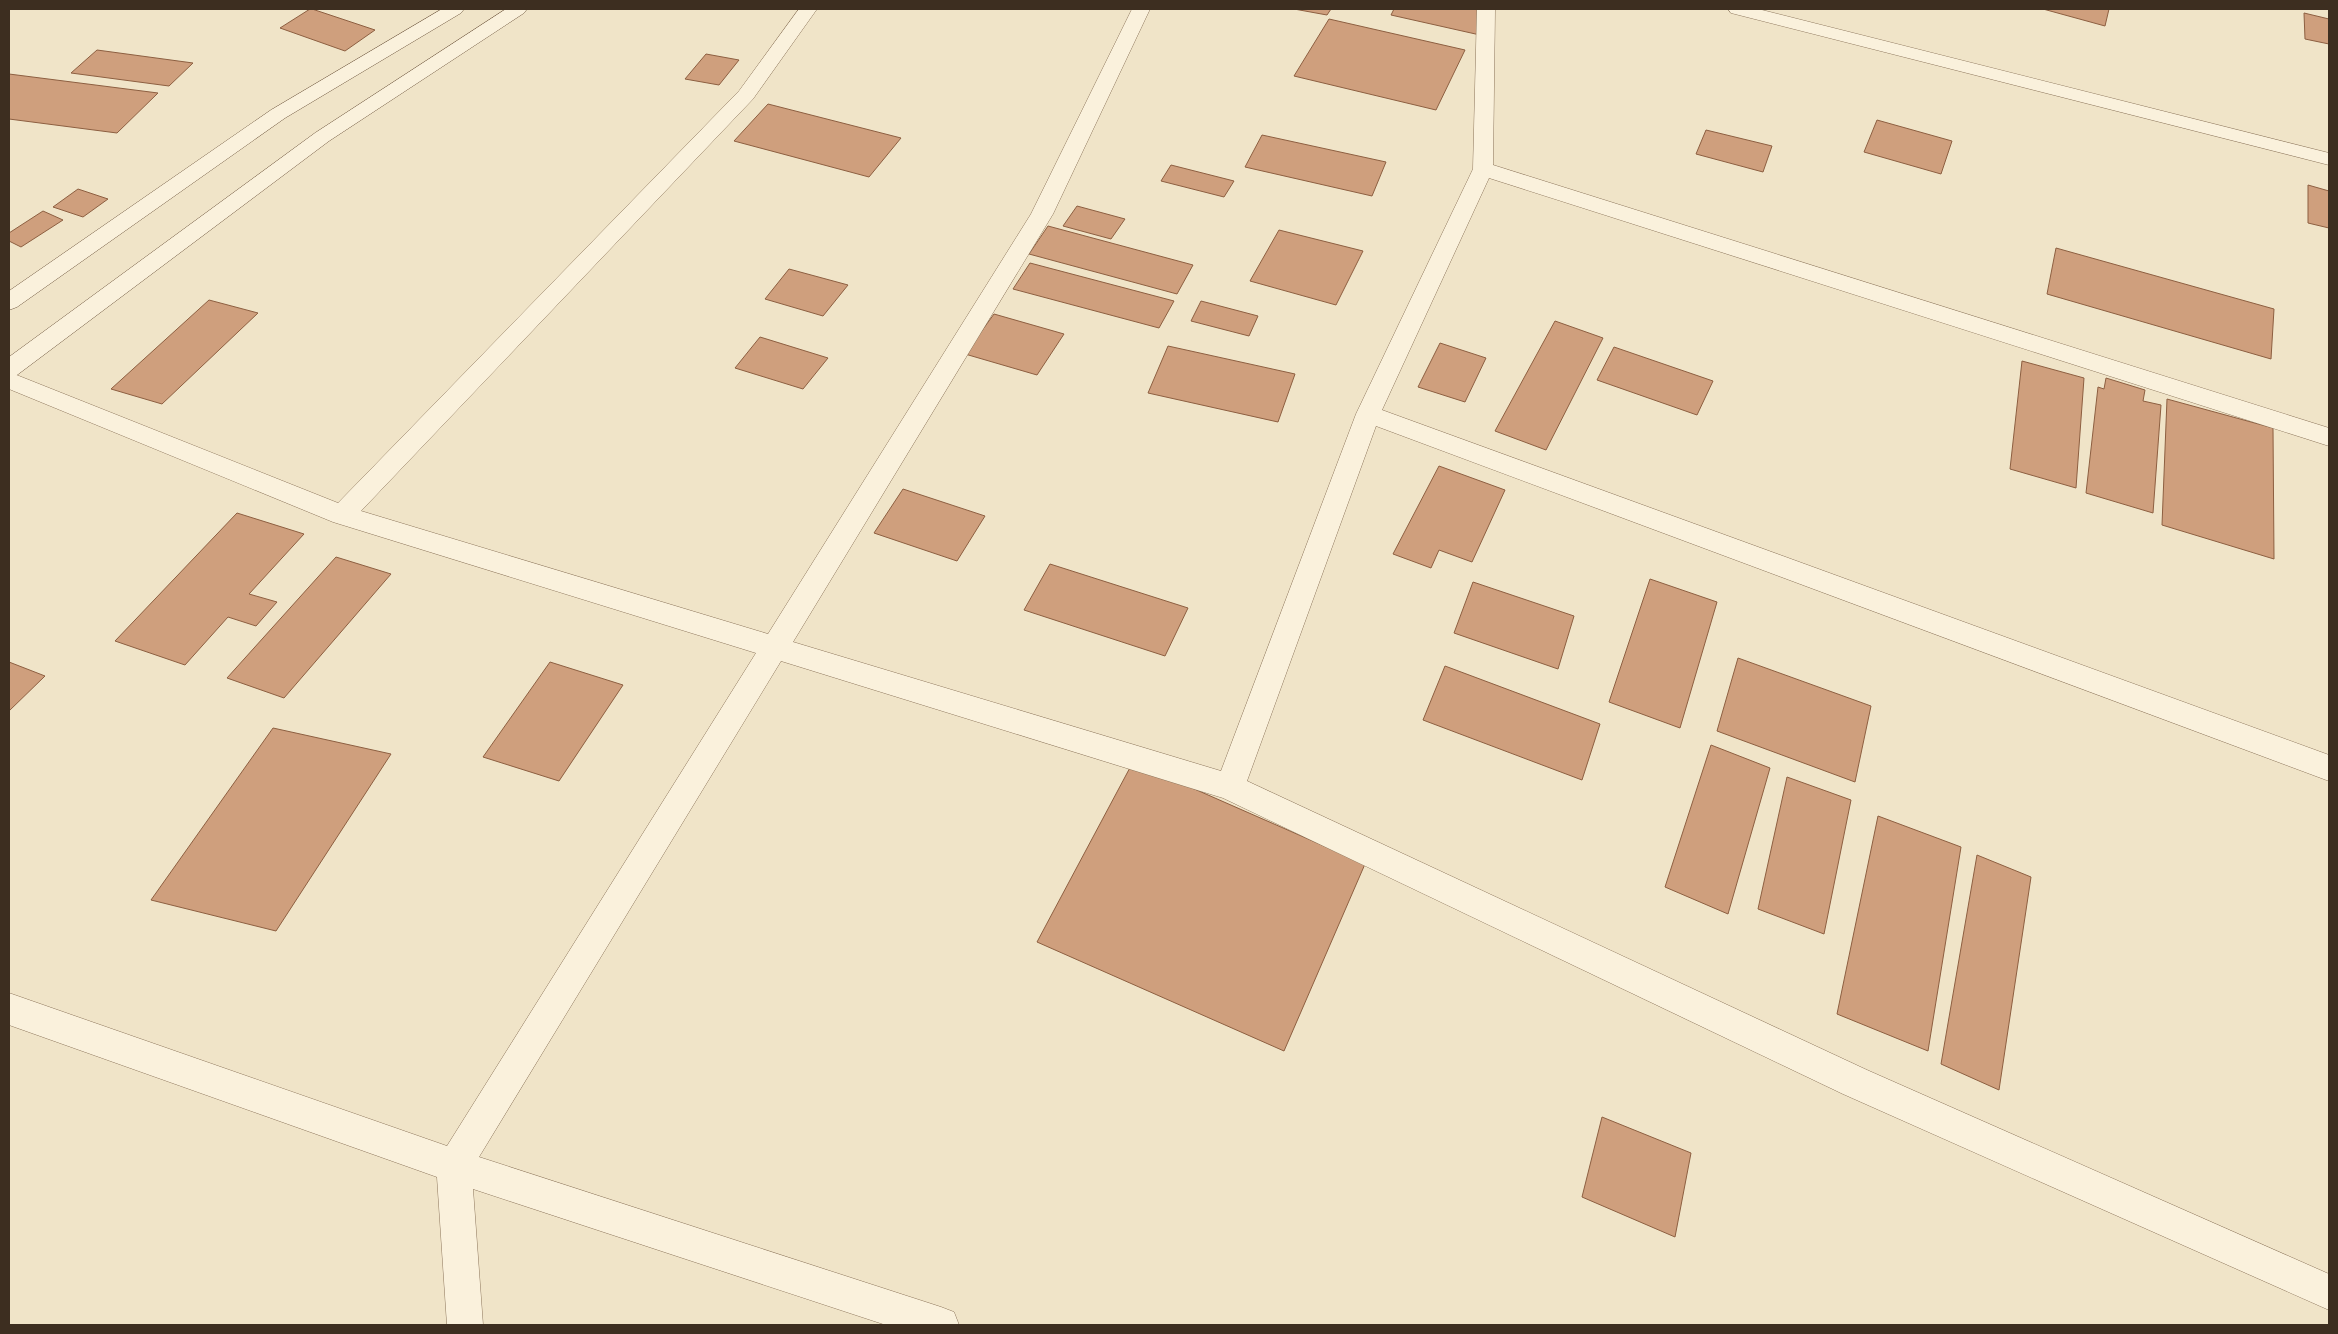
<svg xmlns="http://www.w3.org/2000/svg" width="2338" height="1334" font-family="'Zilla Slab',serif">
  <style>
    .building { fill: #cf9f7d; stroke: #8d5f41 }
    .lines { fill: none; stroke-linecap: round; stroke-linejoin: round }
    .street-casing { stroke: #8d765c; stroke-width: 1 }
    .secondary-casing { stroke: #6f573f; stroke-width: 1 }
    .street { fill: #faf1dc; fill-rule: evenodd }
    .secondary { fill: #faf1dc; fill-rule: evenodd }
  </style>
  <rect width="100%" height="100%" fill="#f0e4c8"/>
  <!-- building -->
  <g class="building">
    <polygon points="310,9 312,9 375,30 345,51 280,28"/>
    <polygon points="1294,9 1331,9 1327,15"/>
    <polygon points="1394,9 1494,9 1480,35 1391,15"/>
    <polygon points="2043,9 2109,9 2105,26"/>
    <polygon points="2304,13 2329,19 2329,44 2305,39"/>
    <polygon points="1329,19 1465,50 1436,110 1294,76"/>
    <polygon points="97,50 193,63 169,86 71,73"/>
    <polygon points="706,54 739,60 719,85 685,79"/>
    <polygon points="9,74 158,93 117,133 9,119"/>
    <polygon points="768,104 901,138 869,177 734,141"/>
    <polygon points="1877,120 1952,141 1941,174 1864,152"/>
    <polygon points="1706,130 1772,146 1763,172 1696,154"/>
    <polygon points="1262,135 1386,162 1372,196 1245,167"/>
    <polygon points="1171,165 1234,181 1224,197 1161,181"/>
    <polygon points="2308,185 2329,191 2329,228 2308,223"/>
    <polygon points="78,189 108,199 83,217 53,207"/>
    <polygon points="1077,206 1125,219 1111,239 1063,226"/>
    <polygon points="43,211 63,220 21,247 9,241 9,233"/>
    <polygon points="1048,226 1193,265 1177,294 1029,254"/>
    <polygon points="1279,230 1363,251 1336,305 1250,281"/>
    <polygon points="2056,248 2274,309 2271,359 2047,294"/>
    <polygon points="1030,263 1174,301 1159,328 1013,289"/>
    <polygon points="789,269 848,285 823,316 765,299"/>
    <polygon points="209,300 258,313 162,404 111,389"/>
    <polygon points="1201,301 1258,316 1249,336 1191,321"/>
    <polygon points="994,314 1064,334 1037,375 965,354"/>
    <polygon points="1555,321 1603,338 1546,450 1495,431"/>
    <polygon points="760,337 828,358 803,389 735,368"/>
    <polygon points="1440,343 1486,358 1465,402 1418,387"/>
    <polygon points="1168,346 1295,374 1278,422 1148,393"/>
    <polygon points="1614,347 1713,381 1697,415 1597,380"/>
    <polygon points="2022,361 2084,378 2076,488 2010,469"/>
    <polygon points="2106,378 2145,390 2143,401 2161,405 2153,513 2086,493 2098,387 2104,389"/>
    <polygon points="2167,399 2273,428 2274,559 2162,525"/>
    <polygon points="1439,466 1505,490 1472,562 1439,550 1431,568 1393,554"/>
    <polygon points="903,489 985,516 957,561 874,533"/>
    <polygon points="237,513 304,534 249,594 277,602 256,626 228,617 185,665 115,641"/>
    <polygon points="336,557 391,574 284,698 227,678"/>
    <polygon points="1050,564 1188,608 1165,656 1024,610"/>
    <polygon points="1650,579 1717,602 1680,728 1609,702"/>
    <polygon points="1473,582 1574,616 1558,669 1454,633"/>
    <polygon points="1738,658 1871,706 1855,782 1717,731"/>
    <polygon points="9,662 45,676 9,711"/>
    <polygon points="550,662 623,685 559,781 483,757"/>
    <polygon points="1445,666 1600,724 1582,780 1423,720"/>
    <polygon points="273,728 391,754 276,931 151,900"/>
    <polygon points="1711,745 1770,768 1728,914 1665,887"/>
    <polygon points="1133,762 1365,864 1284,1051 1037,942"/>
    <polygon points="1787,777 1851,800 1824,934 1758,909"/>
    <polygon points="1878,816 1961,847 1928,1051 1837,1014"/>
    <polygon points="1977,855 2031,877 1999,1090 1941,1064"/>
    <polygon points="1602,1117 1691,1153 1675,1237 1582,1197"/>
  </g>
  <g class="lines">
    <defs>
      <g id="street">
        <polygon points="799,9 817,9 753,99 361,511 768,634 1031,214 1132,9 1150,9 1053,214 793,642 1221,771 1356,414 1473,169 1477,9 1495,9 1493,165 2329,428 2329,446 1489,178 1382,410 2329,755 2329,781 1376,426 1247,781 1867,1070 2329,1274 2329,1310 1843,1094 1223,798 781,661 479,1157 941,1307 954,1312 959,1325 886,1325 473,1189 483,1325 447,1325 437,1177 9,1025 9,993 447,1146 756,653 333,522 9,389 9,372 338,503 739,91"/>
        <polygon points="1728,9 1758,9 2329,153 2329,165 1731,13"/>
      </g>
      <g id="secondary">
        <polygon points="442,9 464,9 461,13 285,118 17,307 9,310 9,291 271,110"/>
        <polygon points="506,9 527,9 524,13 329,141 17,375 9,377 9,357 315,133"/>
      </g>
    </defs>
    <!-- street casing -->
    <use href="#street" class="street-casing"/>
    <!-- secondary casing -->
    <use href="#secondary" class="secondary-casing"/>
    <!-- street -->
    <use href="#street" class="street"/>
    <!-- secondary -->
    <use href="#secondary" class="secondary"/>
  </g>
  <!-- border -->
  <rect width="2338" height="1334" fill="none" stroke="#3d2e20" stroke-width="20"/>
</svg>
